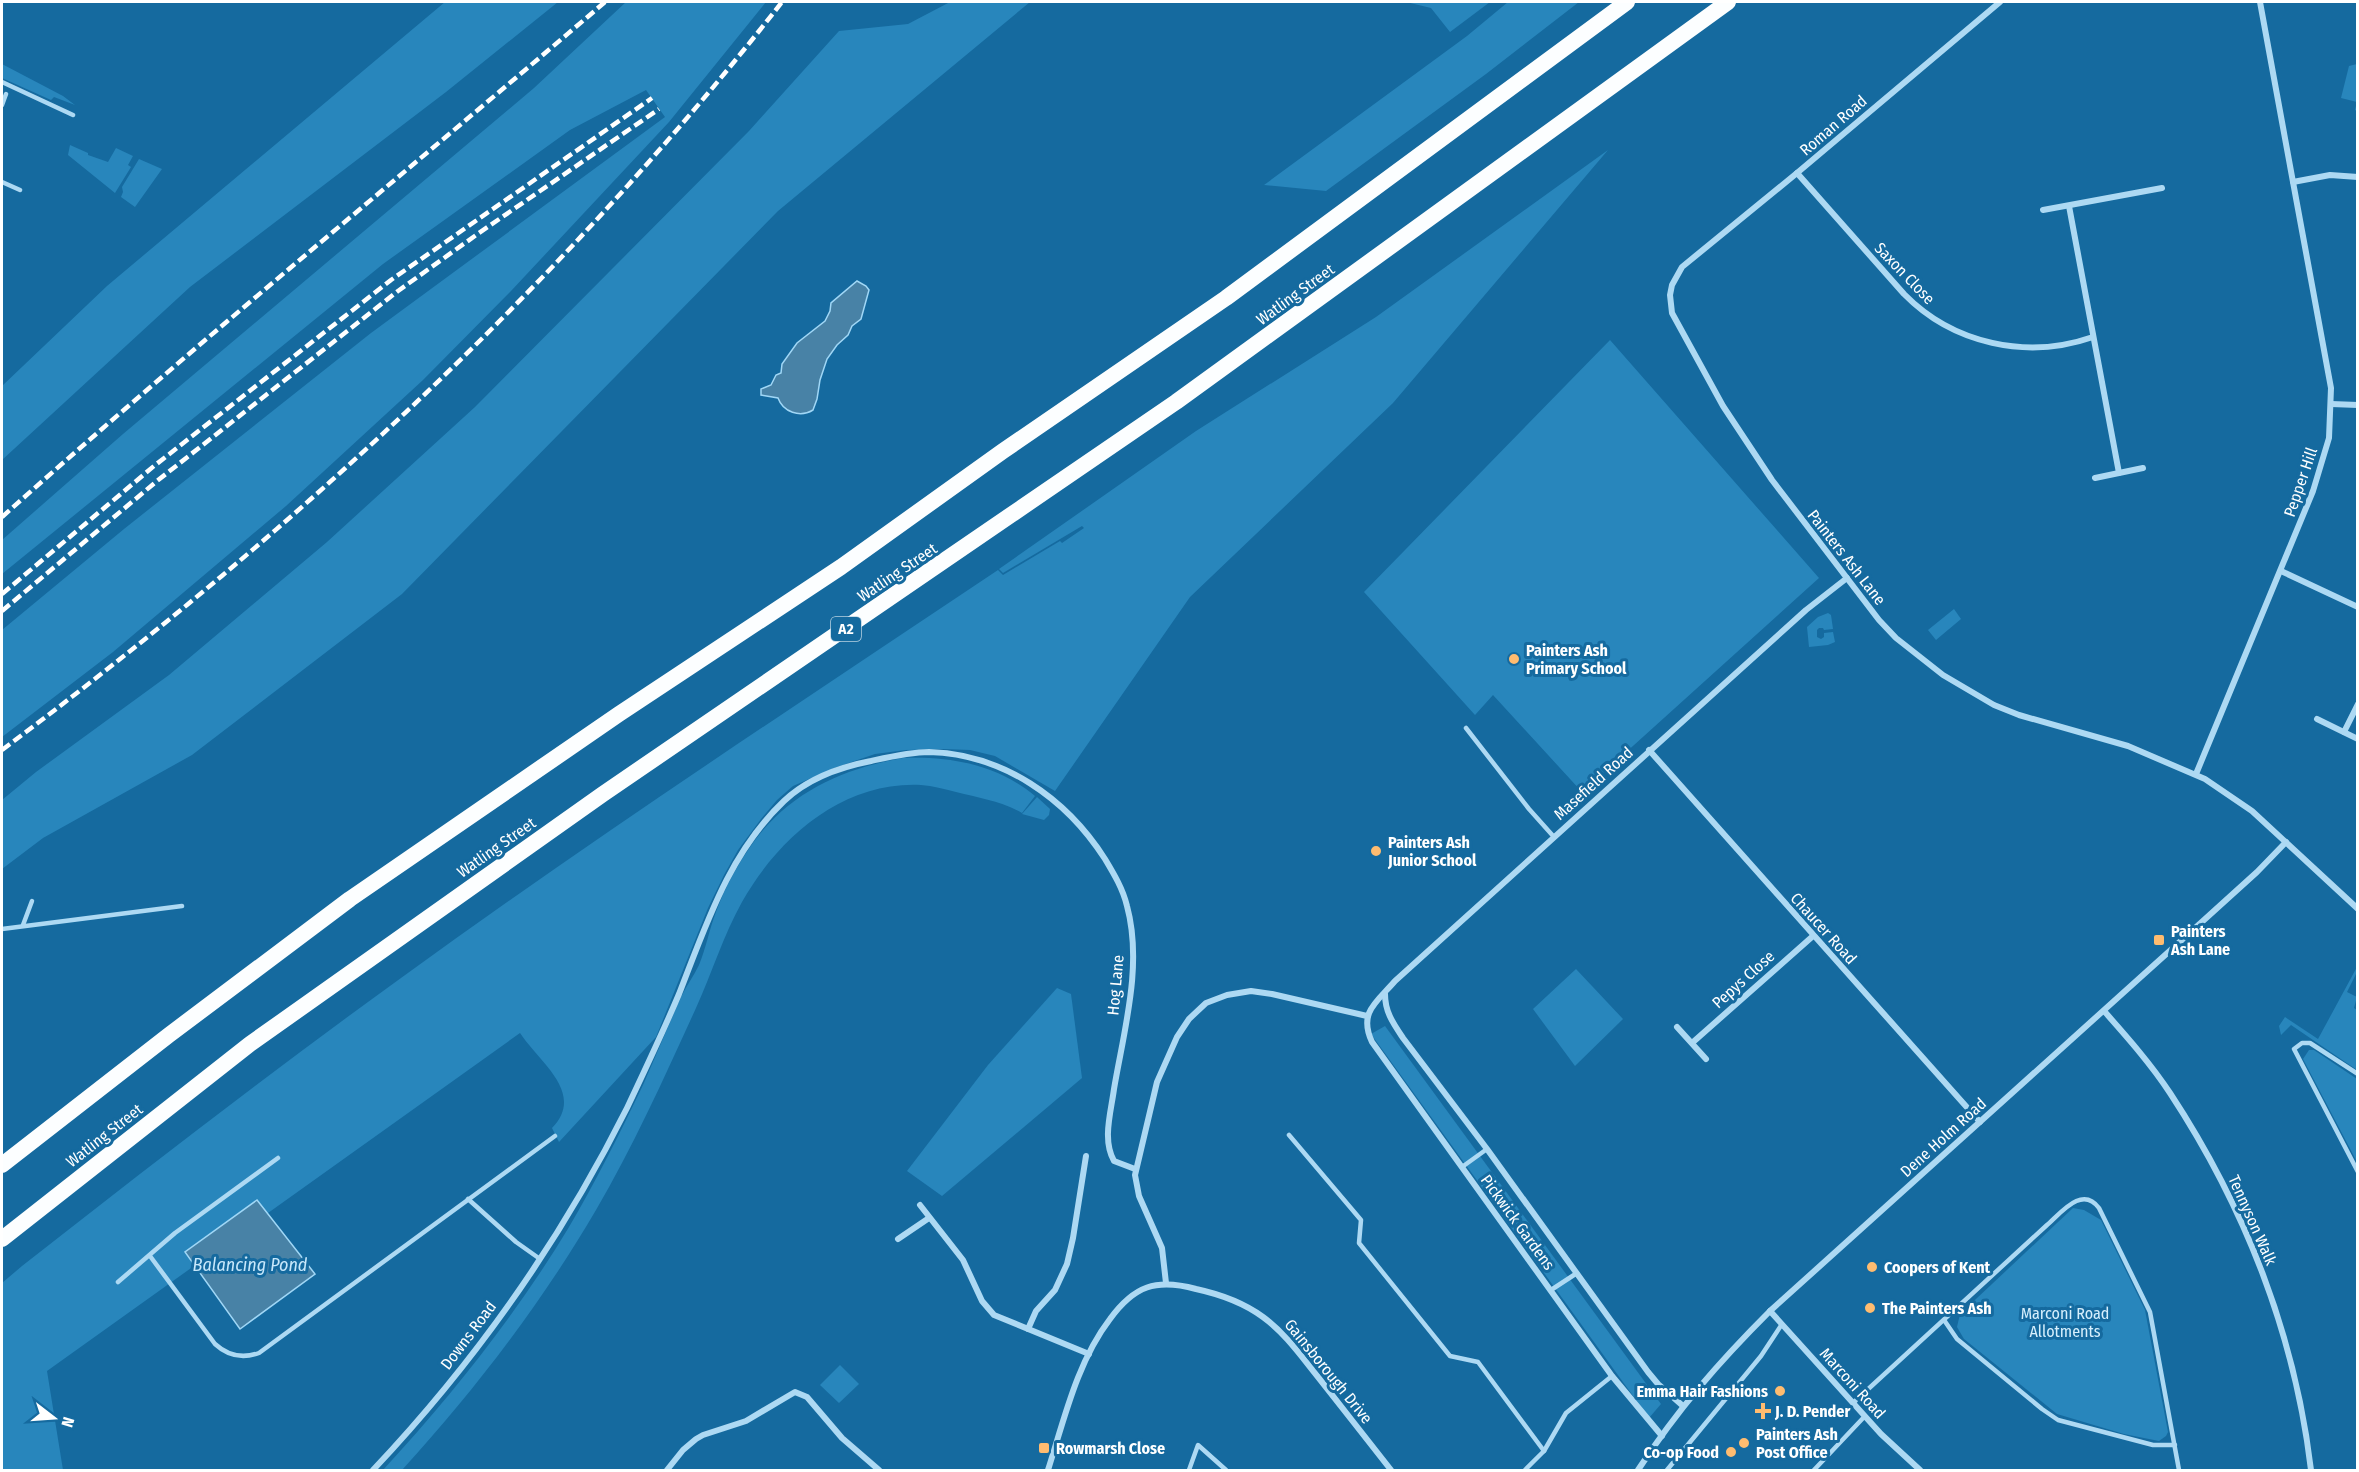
<svg xmlns="http://www.w3.org/2000/svg" width="2359" height="1472" font-family="'Fira Sans Condensed',sans-serif">
  <style>
    .green { fill: #2886bc }
    .water { fill: #4882a6; stroke: #a0d7f6; stroke-width: 1.5 }
    .lines { fill: none; stroke-linecap: round; stroke-linejoin: round }
    .service { stroke: #add9f3; stroke-width: 4.5 }
    .minor { stroke: #add9f3; stroke-width: 6 }
    .trunk { stroke: #fcfeff; stroke-width: 16 }
    .rail { stroke: #fff; stroke-width: 4.5; stroke-dasharray: 10 4.5; stroke-linecap: butt }
    .poi-dot { fill: #ffbc70; stroke: #156a9f; stroke-width: 2 }
    .labels { text-anchor: middle; stroke-width: 6; stroke-linejoin: round; paint-order: stroke }
    .shield { fill: #156a9f; stroke: #b9d2e2; stroke-width: 1.5 }
    .shield-label { font-size: 15px; font-weight: bold; fill: #fff }
    .street-label { font-size: 16px; fill: #fff; stroke: #156a9f }
    .poi-label { font-size: 16px; font-weight: bold; fill: #fff; stroke: #156a9f; text-anchor: start }
    .park-label { font-size: 16px; fill: #d6effd; stroke: #156a9f }
    .water-label { font-size: 18px; font-style: italic; fill: #c8e8fb; stroke: #156a9f }
  </style>
  <rect width="100%" height="100%" fill="#156a9f"/>
  <!-- green -->
  <g class="green">
    <polygon points="445,2 558,2 446,92 190,287 2,460 2,386 107,286"/>
    <polygon points="626,2 766,2 669,122 511,291 423,380 286,506 113,652 2,737 2,630 124,529 371,333 665,117 646,90 570,130 383,264 2,574 2,540 123,434 534,88"/>
    <polygon points="950,2 1030,2 778,211 402,594 192,755 43,838 2,869 2,800 36,772 169,675 327,542 475,407 749,131 839,31 908,24"/>
    <polygon points="1406,2 1490,2 1450,32 1431,8"/>
    <polygon points="1508,2 1579,2 1486,74 1326,191 1264,185 1467,36"/>
    <polygon points="2,64 63,96 75,105 54,97 51,100 2,78"/>
    <polygon points="2357,64 2358,64 2357,111 2355,110 2357,102 2341,98 2349,66"/>
    <polygon points="70,145 88,153 88,155 108,162 116,148 133,156 128,165 131,167 115,193 68,155"/>
    <path d="M1608,150L1393,403L1190,597L1055,791L995,756L970,750L943,749L906,750L875,754L837,767L793,786L777,800L761,819L738,850L724,875L708,908L656,1037L559,1142L552,1128C586,1093 539,1062 520,1033L47,1371L63,1470H2V1283L22,1266C147,1168 272,1071 401,978C596,836 798,704 998,570L1003,575L1060,541L1062,543L1084,528L1082,526L1003,573L999,569L1196,431L1376,317Z"/>
    <polygon points="139,159 162,169 135,207 121,197 123,192 122,187"/>
    <polygon points="1610,340 1819,578 1582,792 1493,695 1475,715 1364,592"/>
    <polygon points="1954,609 1961,619 1936,640 1928,630"/>
    <polygon points="1828,613 1831,615 1833,629 1824,630 1823,628 1819,628 1817,630 1817,637 1821,639 1824,637 1824,633 1833,632 1835,642 1828,645 1809,647 1807,627 1818,617"/>
    <path d="M903,758C951,756 998,765 1035,796L1022,813C1001,801 979,798 956,792C944,789 933,786 921,785C843,781 778,838 742,902C723,936 712,973 696,1008C665,1076 634,1145 596,1210C541,1304 475,1390 402,1470H383C452,1395 516,1315 569,1227C596,1181 620,1133 643,1085C656,1056 668,1026 681,997C686,986 694,976 699,965C706,948 709,930 716,912C725,887 739,862 755,840C792,791 845,768 903,758Z"/>
    <polygon points="1037,797 1050,809 1049,815 1044,820 1022,814"/>
    <polygon points="2357,967 2357,972 2347,992 2357,997 2354,1008 2357,1010 2357,1070 2291,1025 2281,1035 2279,1026 2285,1017 2318,1039"/>
    <polygon points="1576,969 1623,1019 1575,1066 1533,1009"/>
    <polygon points="1057,988 1071,994 1082,1078 942,1196 907,1171 988,1065"/>
    <polygon points="1385,1026 1661,1404 1649,1418 1371,1034"/>
    <polygon points="2309,1050 2314,1050 2357,1079 2357,1162 2303,1059"/>
    <polygon points="2073,1208 2084,1210 2101,1220 2145,1310 2168,1432 2166,1436 2159,1441 2124,1434 2057,1414 1964,1339 1957,1327 1960,1314"/>
    <polygon points="840,1365 859,1384 839,1403 820,1385"/>
  </g>
  <!-- water -->
  <g class="water">
    <path d="M857,281L866,286L869,290L861,319L852,326L848,335L837,345L827,359L820,380L817,399L813,410C800,418 783,412 778,398L761,395V389L771,385L776,375L781,373L782,364L797,343L825,321L830,311L831,303Z"/>
    <polygon points="257,1200 315,1274 240,1329 185,1252"/>
  </g>
  <g class="lines">
    <!-- service -->
    <g class="service">
      <polyline points="2,82 73,115"/>
      <polyline points="2,105 6,94"/>
      <polyline points="2,182 20,190"/>
      <polyline points="1466,728 1529,809 1554,837"/>
      <polyline points="23,925 32,901"/>
      <polyline points="2,929 182,906"/>
      <polyline points="2358,1074 2310,1043 2302,1043 2294,1049 2358,1172"/>
      <polyline points="1289,1135 1361,1220 1359,1243 1450,1356 1478,1362 1544,1451"/>
      <polyline points="1462,1167 1487,1149"/>
      <polyline points="468,1199 516,1242 540,1259"/>
      <path d="M150,1256L215,1344C228,1356 242,1359 259,1353L555,1136"/>
      <polyline points="118,1282 175,1233 278,1158"/>
      <polyline points="1551,1290 1577,1273"/>
      <polyline points="1944,1320 1957,1339 2042,1409 2058,1420 2153,1445 2175,1445"/>
      <path d="M1853,1403L2047,1225C2061,1213 2082,1185 2099,1208L2150,1312L2179,1470"/>
      <polyline points="1189,1470 1198,1445 1226,1470"/>
      <polyline points="1525,1470 1544,1451 1566,1413 1612,1376"/>
      <polyline points="1667,1470 1761,1356 1782,1324"/>
      <polyline points="1814,1470 1865,1416"/>
    </g>
    <!-- minor -->
    <g class="minor">
      <polyline points="2000,2 1797,173 1682,267 1672,285 1670,295 1672,313 1723,406 1772,480 1879,620 1896,638 1943,675 1994,705 2019,715 2128,746 2205,779 2252,811 2358,909"/>
      <polyline points="2260,2 2293,182 2330,175 2358,177"/>
      <path d="M1797,173L1904,294C1953,344 2027,360 2093,337"/>
      <polyline points="2069,206 2119,473"/>
      <polyline points="2043,210 2162,188"/>
      <polyline points="2331,404 2358,405"/>
      <polyline points="2095,478 2143,468"/>
      <polyline points="2281,571 2358,607"/>
      <polyline points="2317,719 2358,739"/>
      <polyline points="2344,732 2358,704"/>
      <polyline points="1649,750 1980,1122"/>
      <polyline points="2196,774 2313,491 2329,438 2331,388 2293,182"/>
      <path d="M1385,994C1385,1012 1393,1023 1403,1038L1487,1149L1648,1372L1658,1384L1683,1406"/>
      <path d="M2104,1011C2127,1037 2151,1064 2170,1093C2245,1207 2295,1335 2311,1470"/>
      <polyline points="1677,1027 1706,1059"/>
      <polyline points="1692,1043 1813,936"/>
      <polyline points="920,1205 963,1260 982,1301 994,1315 1089,1354"/>
      <polyline points="898,1239 929,1218"/>
      <polyline points="1166,1283 1162,1248 1139,1196 1135,1175 1157,1082 1177,1037 1189,1019 1206,1003 1227,995 1251,991 1272,994 1367,1016"/>
      <polyline points="1770,1311 1881,1434 1920,1470"/>
      <polyline points="1028,1329 1036,1311 1055,1290 1067,1264 1073,1238 1086,1156"/>
      <path d="M1662,1436L1612,1376L1372,1042C1358,1012 1377,1002 1395,981L1806,610L1847,578"/>
      <path d="M373,1470C474,1363 561,1240 627,1108C645,1070 663,1032 679,994C706,925 729,853 784,801C807,779 840,767 871,761C889,757 910,752 929,752C1003,754 1066,798 1105,859C1114,874 1123,889 1127,906C1143,965 1124,1030 1114,1089C1111,1112 1102,1140 1114,1161L1135,1169"/>
      <polyline points="667,1470 683,1450 696,1439 703,1435 746,1421 795,1392 807,1397 842,1438 879,1470"/>
      <path d="M1048,1470C1064,1420 1077,1362 1110,1319C1134,1286 1156,1278 1196,1289C1219,1294 1244,1303 1263,1317C1285,1333 1301,1356 1318,1377C1342,1408 1367,1439 1391,1470"/>
      <path d="M1638,1470C1678,1409 1718,1363 1770,1311L2204,920L2257,872L2286,842"/>
    </g>
    <!-- trunk -->
    <g class="trunk">
      <polyline points="2,1165 169,1035 350,899 619,714 841,567 1003,451 1226,298 1627,2"/>
      <polyline points="2,1239 250,1044 603,794 1176,402 1728,2"/>
    </g>
    <!-- rail -->
    <g class="rail">
      <path d="M2,517C199,341 404,174 605,2"/>
      <polyline points="2,594 154,466 391,280 652,98"/>
      <polyline points="2,611 157,481 398,291 479,233 659,109"/>
      <path d="M2,750C291,534 559,287 782,2"/>
    </g>
  </g>
  <!-- markers -->
  <g class="poi-dot">
    <circle cx="1514" cy="659" r="6"/>
    <circle cx="1376" cy="851" r="6"/>
    <rect x="2153" y="934" width="12" height="12" rx="3"/>
    <circle cx="1872" cy="1267" r="6"/>
    <circle cx="1870" cy="1308" r="6"/>
    <circle cx="1780" cy="1391" r="6"/>
    <path d="M1760 1402h6v6h6v6h-6v6h-6v-6h-6v-6h6z"/>
    <circle cx="1744" cy="1443" r="6"/>
    <rect x="1038" y="1442" width="12" height="12" rx="3"/>
    <circle cx="1731" cy="1452" r="6"/>
  </g>
  <g class="labels">
    <!-- shield labels -->
    <rect class="shield" x="831" y="617" width="30" height="24" rx="4.5"/>
    <g class="shield-label">
      <text x="846" y="634">A2</text>
    </g>
    <!-- street labels -->
    <g class="street-label">
      <text transform="translate(1833 125) rotate(-41)" y="6">Roman Road</text>
      <text transform="translate(1905 273) rotate(46)" y="6">Saxon Close</text>
      <text transform="translate(1295 294) rotate(-36)" y="6">Watling Street</text>
      <text transform="translate(2300 482) rotate(-71)" y="6">Pepper Hill</text>
      <text transform="translate(1847 557) rotate(52)" y="6">Painters Ash Lane</text>
      <text transform="translate(897 572) rotate(-34)" y="6">Watling Street</text>
      <text transform="translate(1593 783) rotate(-42)" y="6">Masefield Road</text>
      <text transform="translate(496 847) rotate(-35)" y="6">Watling Street</text>
      <text transform="translate(1824 928) rotate(48)" y="6">Chaucer Road</text>
      <text transform="translate(1743 979) rotate(-42)" y="6">Pepys Close</text>
      <text transform="translate(1115 985) rotate(-85)" y="6">Hog Lane</text>
      <text transform="translate(104 1135) rotate(-38)" y="6">Watling Street</text>
      <text transform="translate(1943 1137) rotate(-42)" y="6">Dene Holm Road</text>
      <text transform="translate(2253 1220) rotate(66)" y="6">Tennyson Walk</text>
      <text transform="translate(1518 1222) rotate(54)" y="6">Pickwick Gardens</text>
      <text transform="translate(468 1335) rotate(-53)" y="6">Downs Road</text>
      <text transform="translate(1329 1371) rotate(51)" y="6">Gainsborough Drive</text>
      <text transform="translate(1853 1383) rotate(48)" y="6">Marconi Road</text>
    </g>
    <!-- poi labels -->
    <g class="poi-label">
      <text x="1526" y="656">Painters Ash<tspan x="1526" dy="18">Primary School</tspan></text>
      <text x="1388" y="848">Painters Ash<tspan x="1388" dy="18">Junior School</tspan></text>
      <text x="2171" y="937">Painters<tspan x="2171" dy="18">Ash Lane</tspan></text>
      <text x="1884" y="1273">Coopers of Kent</text>
      <text x="1882" y="1314">The Painters Ash</text>
      <text x="1768" y="1397" text-anchor="end">Emma Hair Fashions</text>
      <text x="1775" y="1417">J. D. Pender</text>
      <text x="1756" y="1440">Painters Ash<tspan x="1756" dy="18">Post Office</tspan></text>
      <text x="1056" y="1454">Rowmarsh Close</text>
      <text x="1719" y="1458" text-anchor="end">Co-op Food</text>
    </g>
    <!-- park labels -->
    <g class="park-label">
      <text x="2065" y="1319">Marconi Road<tspan x="2065" dy="18">Allotments</tspan></text>
    </g>
    <!-- water labels -->
    <g class="water-label">
      <text x="250" y="1271">Balancing Pond</text>
    </g>
  </g>
  <!-- border -->
  <rect width="2359" height="1472" fill="none" stroke="#ffffff" stroke-width="6"/>
  <!-- north arrow -->
  <g transform="translate(54 1418) rotate(107)" stroke="#156a9f" stroke-width="4.5" paint-order="stroke">
  <path d="M0-4.5L10 22L0 15L-10 22Z" fill="#ffffff"/>
  <text y="-9" font-size="16" font-weight="bold" text-anchor="middle" fill="#ffffff">N</text>
  </g>
</svg>
